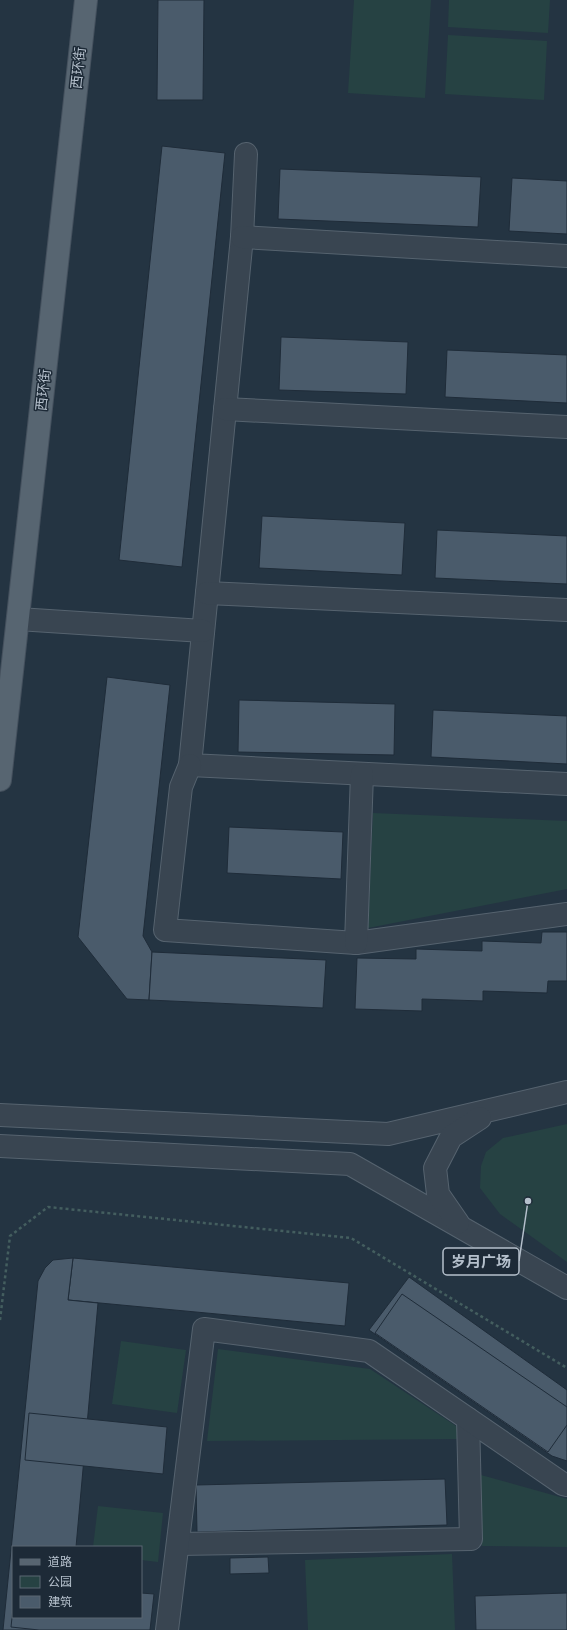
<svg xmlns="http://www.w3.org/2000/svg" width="567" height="1630" font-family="'Nunito Sans','Noto Sans SC',sans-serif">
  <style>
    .green { fill: #264243 }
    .building { fill: #4a5b6b; stroke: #1f2c39 }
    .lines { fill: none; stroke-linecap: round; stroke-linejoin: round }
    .minor-casing { stroke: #56636f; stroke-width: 24 }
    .major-casing { stroke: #45515e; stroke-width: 24 }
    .path { stroke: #445e5f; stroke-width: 2.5; stroke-dasharray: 3 3; stroke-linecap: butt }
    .minor { stroke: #394551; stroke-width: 22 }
    .major { stroke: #576571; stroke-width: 22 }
    .labels { text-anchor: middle; stroke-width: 3; stroke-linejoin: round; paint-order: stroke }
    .street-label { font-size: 14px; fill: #b5c0cc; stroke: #1d2a37 }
    .leader { fill: none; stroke: #b5c0cc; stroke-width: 1.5 }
    .callout-dot { fill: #b5c0cc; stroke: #1d2a37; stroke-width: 1.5 }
    .callout { fill: #1d2a37; stroke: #b5c0cc; stroke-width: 1.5 }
    .callout-label { font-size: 15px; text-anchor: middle; font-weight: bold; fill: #b5c0cc }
  </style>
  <rect width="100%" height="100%" fill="#243442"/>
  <!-- green -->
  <g class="green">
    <polygon points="354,0 431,0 425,98 348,93"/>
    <polygon points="449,0 550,0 548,33 448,27"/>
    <polygon points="448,35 547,41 544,100 445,94"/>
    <polygon points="373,813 567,821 567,889 368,928"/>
    <polygon points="567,1124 567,1262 500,1214 480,1188 481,1166 486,1152 503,1138"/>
    <polygon points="121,1341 186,1350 177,1413 112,1404"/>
    <polygon points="218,1349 370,1369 459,1428 458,1439 207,1441"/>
    <polygon points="481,1475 567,1499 567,1547 482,1546"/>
    <polygon points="98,1506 163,1513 158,1562 141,1560 141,1547 93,1547"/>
    <polygon points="452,1554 455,1630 308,1630 305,1560"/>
  </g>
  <!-- building -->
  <g class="building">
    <polygon points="158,0 204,0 203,100 157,100"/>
    <polygon points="162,146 225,153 182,567 119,560"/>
    <polygon points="280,169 481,177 478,227 278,219"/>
    <polygon points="512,178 567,181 567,234 509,231"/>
    <polygon points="281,337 408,342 406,394 279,390"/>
    <polygon points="447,350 567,355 567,403 445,397"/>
    <polygon points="262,516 405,523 402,575 259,568"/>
    <polygon points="437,530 567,536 567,584 435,578"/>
    <polygon points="107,677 170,685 143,936 152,952 149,1000 127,999 78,937"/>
    <polygon points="239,700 395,704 394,755 238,752"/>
    <polygon points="433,710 567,716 567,764 431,757"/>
    <polygon points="229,827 343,832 341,879 227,873"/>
    <polygon points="542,932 567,932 567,981 548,981 547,993 483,991 483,1001 422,999 422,1011 355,1009 357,958 416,959 416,949 482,951 482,941 541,943"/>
    <polygon points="152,952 326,960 323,1008 149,1000"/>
    <polygon points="73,1258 349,1283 345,1326 68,1300"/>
    <polygon points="73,1258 68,1300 98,1303 76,1547 13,1547 13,1617 70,1617 69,1630 3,1630 38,1281 45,1268 53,1260"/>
    <polygon points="409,1277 567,1390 567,1461 552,1456 369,1330"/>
    <polygon points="402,1294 567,1407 567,1425 548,1452 375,1333"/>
    <polygon points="29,1413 167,1427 163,1474 25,1460"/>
    <polygon points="445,1479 447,1525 197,1532 196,1485"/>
    <polygon points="268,1557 269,1573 230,1574 230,1558"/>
    <polygon points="141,1593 154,1594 150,1630 39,1630 11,1627 13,1608 13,1617 141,1617"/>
    <polygon points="567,1593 567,1630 476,1630 475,1596"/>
  </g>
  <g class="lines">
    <defs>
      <g id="minor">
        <polyline points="246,154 242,237 190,765 567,784"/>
        <polyline points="242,237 567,256"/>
        <polyline points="225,409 567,427"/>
        <polyline points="207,593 567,610"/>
        <polyline points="18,619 203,631"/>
        <polyline points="190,765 181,787 165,930 356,943 567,914"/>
        <polyline points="356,943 362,774"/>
        <polyline points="0,1115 388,1134 567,1092"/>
        <polyline points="0,1146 350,1164 567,1288"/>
        <polyline points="458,1223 438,1194 435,1168 451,1137 480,1118"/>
        <polyline points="178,1544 471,1539 468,1419"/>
        <polyline points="167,1630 204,1329 369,1351 563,1484 567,1485"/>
      </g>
      <polyline id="major" points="0,780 86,0"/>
    </defs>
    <!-- minor casing -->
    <use href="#minor" class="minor-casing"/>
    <!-- major casing -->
    <use href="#major" class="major-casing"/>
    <!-- path -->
    <polyline class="path" points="0,1320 10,1236 48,1207 351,1238 567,1368"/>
    <!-- minor -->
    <use href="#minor" class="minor"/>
    <!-- major -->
    <use href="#major" class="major"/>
  </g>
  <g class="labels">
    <!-- street labels -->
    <g class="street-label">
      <text transform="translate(78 68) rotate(-84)" y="5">西环街</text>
      <text transform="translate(43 390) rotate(-84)" y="5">西环街</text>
    </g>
  </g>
  <!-- callouts -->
  <path class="leader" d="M528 1201L519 1261"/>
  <circle class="callout-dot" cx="528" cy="1201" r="4"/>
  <rect class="callout" x="443" y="1248" width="76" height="27" rx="4"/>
  <g class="callout-label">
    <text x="481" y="1267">岁月广场</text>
  </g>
  <!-- legend -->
  <rect x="12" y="1546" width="130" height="72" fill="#1d2a37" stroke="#5a6673"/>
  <rect x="20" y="1559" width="20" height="6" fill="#576571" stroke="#5a6673"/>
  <text x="48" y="1566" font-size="12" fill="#b5c0cc">道路</text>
  <rect x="20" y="1576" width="20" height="12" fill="#264243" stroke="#5a6673"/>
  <text x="48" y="1586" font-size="12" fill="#b5c0cc">公园</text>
  <rect x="20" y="1596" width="20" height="12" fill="#4a5b6b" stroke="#5a6673"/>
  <text x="48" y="1606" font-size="12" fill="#b5c0cc">建筑</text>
</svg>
